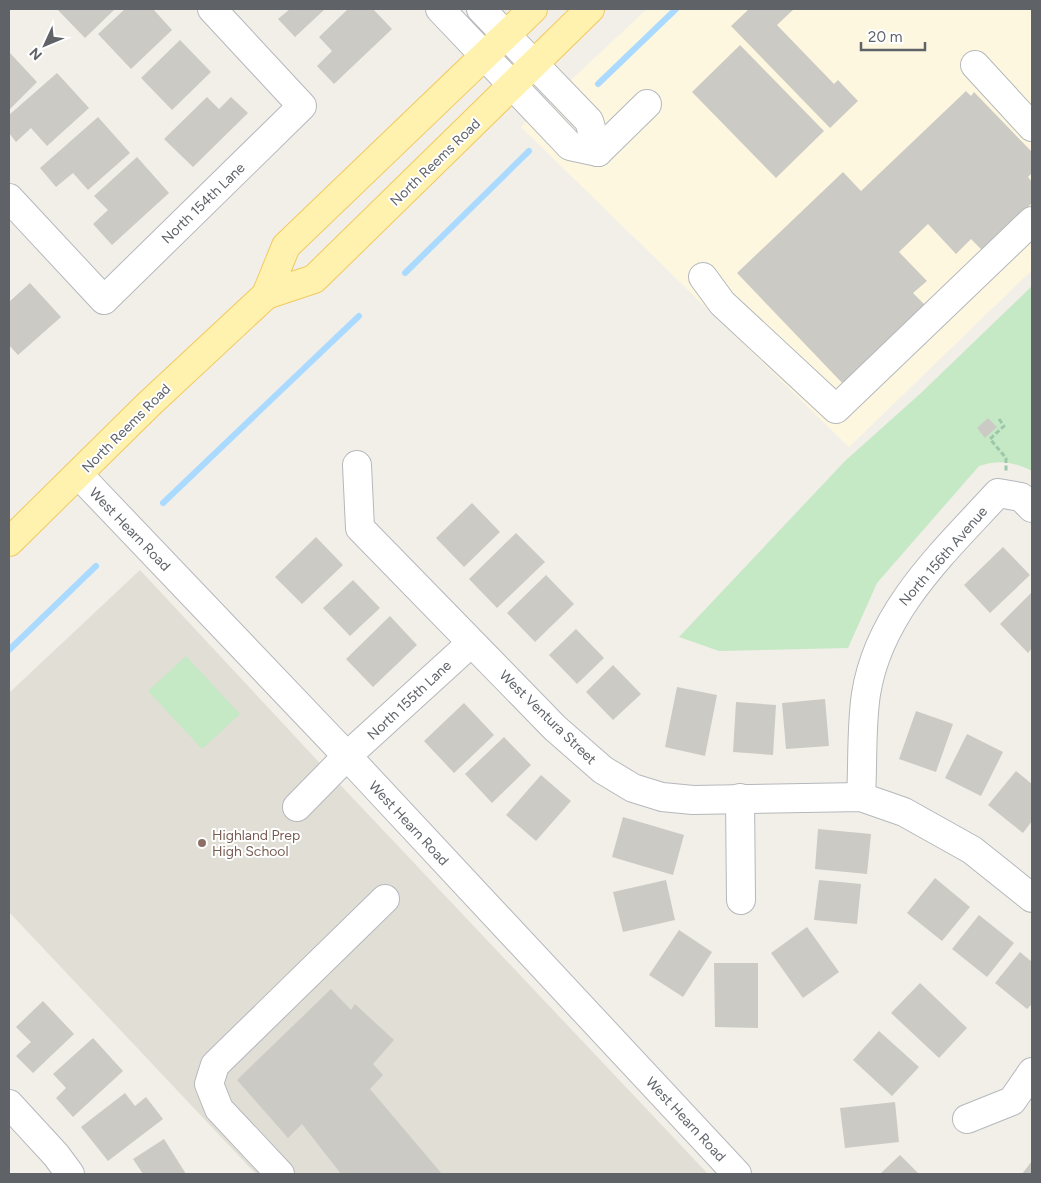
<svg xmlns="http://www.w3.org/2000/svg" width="1041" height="1183" font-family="Figtree,sans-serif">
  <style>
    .commercial { fill: #fef7e0 }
    .education { fill: #e1ded6 }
    .green { fill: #c5e8c5 }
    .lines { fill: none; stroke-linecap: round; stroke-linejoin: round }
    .stream { stroke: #aadaff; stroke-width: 6 }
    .building { fill: #cccac5 }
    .minor-casing { stroke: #b5b8bc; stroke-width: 30 }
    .major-casing { stroke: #f2c960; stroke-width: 30 }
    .path { stroke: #9cc7a9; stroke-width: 3; stroke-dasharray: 5 2.5; stroke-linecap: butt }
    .minor { stroke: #fff; stroke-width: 28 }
    .major { stroke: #fff2af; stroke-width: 28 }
    .education-dot { fill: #8d6e63; stroke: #fff; stroke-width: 2 }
    .labels { text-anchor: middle; stroke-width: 4; stroke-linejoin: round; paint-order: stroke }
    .street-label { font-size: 14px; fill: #5f6368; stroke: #fff }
    .education-label { font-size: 14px; fill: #785e54; stroke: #fff; text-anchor: start }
  </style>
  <rect width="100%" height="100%" fill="#f1efe8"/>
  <!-- commercial -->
  <polygon class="commercial" points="647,9 1032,9 1032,270 849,447 521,127"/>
  <!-- education -->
  <polygon class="education" points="140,570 330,774 708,1174 256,1174 9,912 9,693"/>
  <!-- green -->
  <g class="green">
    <path d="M1032,286V471C1015,462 998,459 979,466L877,583L848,648L719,651L679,637L845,461L921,393Z"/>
    <polygon points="186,656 240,714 202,749 148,691"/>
  </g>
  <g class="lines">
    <!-- stream -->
    <g class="stream">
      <polyline points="598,84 676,9"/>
      <polyline points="405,273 529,151"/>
      <polyline points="163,503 359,316"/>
      <polyline points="9,650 96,566"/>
    </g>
  </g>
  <!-- building -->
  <g class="building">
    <polygon points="57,9 115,9 85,38"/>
    <polygon points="125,9 153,9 172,30 131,69 98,34"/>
    <polygon points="290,9 325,9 295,37 278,19"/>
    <polygon points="348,9 373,9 392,29 334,84 317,66 332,51 319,37"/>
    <polygon points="749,9 794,9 777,25 834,84 838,80 858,101 830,128 731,26"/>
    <polygon points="180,40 211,72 172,110 141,78"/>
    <polygon points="740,45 824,131 776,178 692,92"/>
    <polygon points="9,52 37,82 9,110"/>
    <polygon points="57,73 89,108 47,146 31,128 16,142 9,133 9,115"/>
    <polygon points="966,91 971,96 974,92 1032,152 1032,173 1028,177 1032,182 1032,203 983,251 971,239 956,254 928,224 899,252 927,281 913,293 928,308 846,387 737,273 843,172 861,191"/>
    <polygon points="207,97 219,109 231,97 248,113 193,167 164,139"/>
    <polygon points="98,117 130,153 88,190 73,173 56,187 40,168"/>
    <polygon points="137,157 169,193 112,245 93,224 108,210 94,196"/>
    <polygon points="30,283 61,317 18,355 9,345 9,302"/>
    <polygon points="988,418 997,427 985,438 977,428"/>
    <polygon points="472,503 500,532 464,567 436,538"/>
    <polygon points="516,533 545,562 497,608 469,579"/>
    <polygon points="316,537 343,565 302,604 275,577"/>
    <polygon points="1003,547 1030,575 990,613 964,585"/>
    <polygon points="546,575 574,604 535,642 507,613"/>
    <polygon points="353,580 380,608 350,636 323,608"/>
    <polygon points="1032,592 1032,648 1028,653 1000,624"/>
    <polygon points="390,616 417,645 373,687 346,659"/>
    <polygon points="576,629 604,658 577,684 549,655"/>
    <polygon points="613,665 641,694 613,720 586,692"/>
    <polygon points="677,687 717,695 705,756 665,747"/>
    <polygon points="825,699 829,746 786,749 782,703"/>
    <polygon points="736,702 776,705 773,755 733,752"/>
    <polygon points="464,703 494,735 454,773 424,741"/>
    <polygon points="916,711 953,724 936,772 899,759"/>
    <polygon points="967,734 1003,752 981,796 945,778"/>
    <polygon points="504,737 531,765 492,803 465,774"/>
    <polygon points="1016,771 1032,784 1032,821 1023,833 988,805"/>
    <polygon points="541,775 571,801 536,841 506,815"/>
    <polygon points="623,817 684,835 673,875 612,857"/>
    <polygon points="818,829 871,834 867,874 815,869"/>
    <polygon points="935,878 970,907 942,941 907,913"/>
    <polygon points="666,880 675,920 623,932 613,892"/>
    <polygon points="819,880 861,884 857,924 814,920"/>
    <polygon points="979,915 1014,943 987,977 952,949"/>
    <polygon points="807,927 839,972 803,998 771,953"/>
    <polygon points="679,930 712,952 683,997 649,975"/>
    <polygon points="1020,952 1032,962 1032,1004 1027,1009 995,983"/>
    <polygon points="714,963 758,963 758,1028 715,1027"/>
    <polygon points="920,983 967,1028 939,1058 891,1013"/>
    <polygon points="331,989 351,1010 355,1004 394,1040 373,1064 383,1075 370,1089 442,1174 341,1174 302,1124 288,1138 237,1080"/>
    <polygon points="43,1001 74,1034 33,1073 16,1056 31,1042 16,1027"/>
    <polygon points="879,1031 919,1067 892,1096 853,1060"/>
    <polygon points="93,1038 123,1071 73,1117 56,1098 66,1088 53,1074"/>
    <polygon points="125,1093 135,1106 146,1097 163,1119 108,1161 81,1127"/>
    <polygon points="895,1102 899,1142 845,1148 840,1108"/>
    <polygon points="164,1139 186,1174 143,1174 133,1159"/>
    <polygon points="900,1155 919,1174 880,1174"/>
    <polygon points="1032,1161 1032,1174 1022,1174"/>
  </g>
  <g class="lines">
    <defs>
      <g id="minor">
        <polyline points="440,9 570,146 598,152"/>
        <polyline points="481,9 589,121 598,152"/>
        <polyline points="975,65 1032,127"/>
        <polyline points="598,152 647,104"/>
        <polyline points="9,198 104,300 302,106 212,9"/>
        <polyline points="703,277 722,303 836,409 1032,221"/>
        <polyline points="357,465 360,528 555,728 603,770 633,788 662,797 693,800 861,797 904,812 972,850 1032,898"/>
        <polyline points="79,475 347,756 737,1174"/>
        <path d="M861,797C863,763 861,727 866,694C879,611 944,552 998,493L1021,497L1032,508"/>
        <polyline points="740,798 741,900"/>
        <polyline points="297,807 347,756 471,643"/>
        <polyline points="9,1104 56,1155 70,1174"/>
        <polyline points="967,1119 1012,1101 1032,1072"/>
        <polyline points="280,1174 219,1109 209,1084 215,1065 385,899"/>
      </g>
      <g id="major">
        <polyline points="266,295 286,246 533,9"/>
        <polyline points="9,542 149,404 266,295 314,279 590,9"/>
      </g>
    </defs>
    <!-- minor casing -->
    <use href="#minor" class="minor-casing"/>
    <!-- major casing -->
    <use href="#major" class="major-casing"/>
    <!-- path -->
    <polyline class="path" points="999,419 1004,426 990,439 1006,458 1006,471"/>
    <!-- minor -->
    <use href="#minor" class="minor"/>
    <!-- major -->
    <use href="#major" class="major"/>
  </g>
  <!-- markers -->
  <circle class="education-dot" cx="202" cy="843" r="5"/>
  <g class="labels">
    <!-- street labels -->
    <g class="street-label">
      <text transform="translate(435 162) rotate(-44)" y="5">North Reems Road</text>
      <text transform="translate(203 203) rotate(-44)" y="5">North 154th Lane</text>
      <text transform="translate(126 428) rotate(-45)" y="5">North Reems Road</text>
      <text transform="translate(130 529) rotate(46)" y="5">West Hearn Road</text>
      <text transform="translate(943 556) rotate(-49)" y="5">North 156th Avenue</text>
      <text transform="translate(409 700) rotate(-43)" y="5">North 155th Lane</text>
      <text transform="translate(548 717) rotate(44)" y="5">West Ventura Street</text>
      <text transform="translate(409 823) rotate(47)" y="5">West Hearn Road</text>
      <text transform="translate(686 1119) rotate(47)" y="5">West Hearn Road</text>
    </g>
    <!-- education labels -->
    <g class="education-label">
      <text x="212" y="840">Highland Prep<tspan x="212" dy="16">High School</tspan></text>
    </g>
  </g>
  <!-- border -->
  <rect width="1041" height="1183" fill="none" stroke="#5f6368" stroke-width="20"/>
  <!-- north arrow -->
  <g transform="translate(45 45) rotate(226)" stroke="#ffffff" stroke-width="4" paint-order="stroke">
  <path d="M0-4L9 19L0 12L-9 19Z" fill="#5f6368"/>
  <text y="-8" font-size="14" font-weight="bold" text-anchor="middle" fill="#5f6368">N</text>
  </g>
  <!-- scale -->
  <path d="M861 42v8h64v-8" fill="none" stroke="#5f6368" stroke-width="2.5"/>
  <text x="868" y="42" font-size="15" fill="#5f6368" stroke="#ffffff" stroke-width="4" paint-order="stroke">20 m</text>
</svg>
